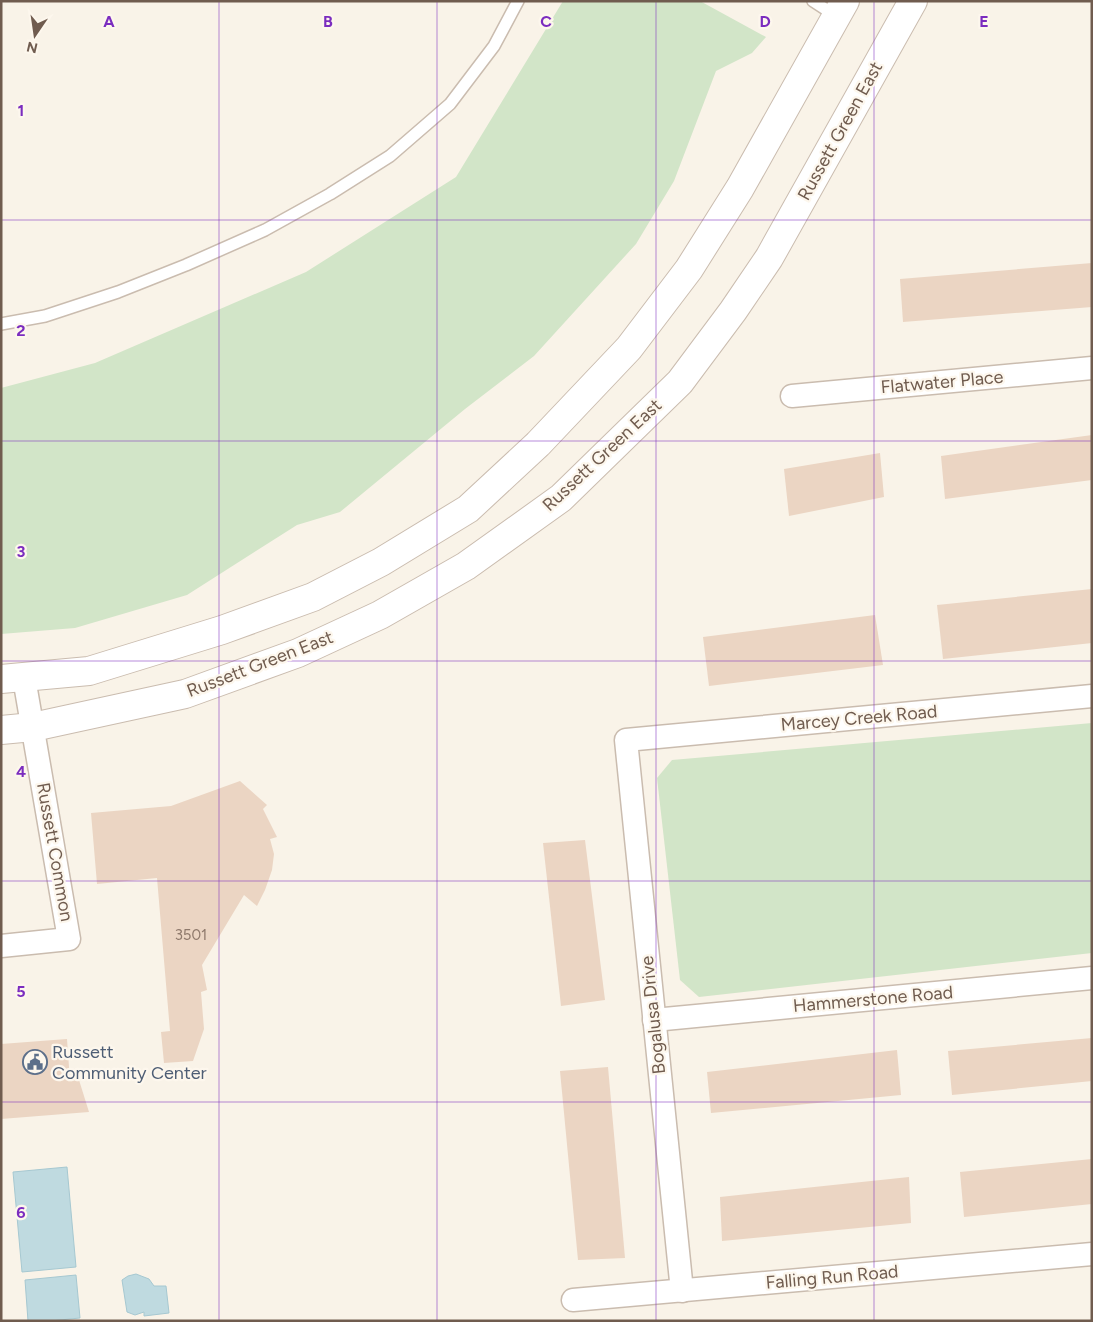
<svg xmlns="http://www.w3.org/2000/svg" width="1093" height="1322" font-family="Figtree,sans-serif">
  <style>
    .green { fill: #d2e5c8 }
    .water { fill: #bfdae0; stroke: #a6c8d1 }
    .building { fill: #ebd5c3 }
    .lines { fill: none; stroke-linecap: round; stroke-linejoin: round }
    .service-casing { stroke: #cabcaf; stroke-width: 14 }
    .minor-casing { stroke: #cabcaf; stroke-width: 25 }
    .tertiary-casing { stroke: #cabcaf; stroke-width: 30 }
    .service { stroke: #fff; stroke-width: 11 }
    .minor { stroke: #fff; stroke-width: 22 }
    .tertiary { stroke: #fff; stroke-width: 28 }
    .grid { fill: none; stroke: #7b2cbf; stroke-width: 1; stroke-opacity: 0.55 }
    .labels { text-anchor: middle; stroke-width: 4.5; stroke-linejoin: round; paint-order: stroke }
    .number-label { font-size: 15px; fill: #8f7a6c }
    .street-label { font-size: 18px; fill: #705c4f; stroke: #fdf7ed }
    .service-label { font-size: 18px; fill: #4e5e75; stroke: #fdf7ed; text-anchor: start }
    .grid-label { font-size: 16px; text-anchor: middle; font-weight: bold; fill: #7b2cbf; stroke: #fdf7ed; stroke-width: 4.5; stroke-linejoin: round; paint-order: stroke }
  </style>
  <rect width="100%" height="100%" fill="#f9f3e8"/>
  <!-- green -->
  <g class="green">
    <polygon points="563,1 700,1 766,37 752,53 716,71 674,181 636,244 534,356 465,409 340,512 297,525 187,595 75,628 1,634 1,388 95,363 306,272 456,177"/>
    <polygon points="1092,723 1092,953 699,997 680,980 657,778 672,760"/>
  </g>
  <!-- water -->
  <g class="water">
    <polygon points="67,1167 76,1267 22,1272 13,1172"/>
    <polygon points="136,1274 149,1279 154,1286 166,1286 169,1313 144,1316 144,1312 135,1315 127,1312 122,1280 128,1276"/>
    <polygon points="76,1275 80,1318 50,1321 28,1321 25,1280"/>
  </g>
  <!-- building -->
  <g class="building">
    <polygon points="1092,263 1092,307 903,322 900,279"/>
    <polygon points="1092,435 1092,480 945,499 941,456"/>
    <polygon points="880,453 884,497 789,516 784,469"/>
    <polygon points="1092,589 1092,643 943,659 937,605"/>
    <polygon points="875,615 883,665 709,686 703,637"/>
    <polygon points="240,781 267,805 263,809 277,837 270,839 274,854 272,870 265,890 257,906 244,895 202,965 207,990 201,992 204,1029 193,1061 164,1063 161,1032 170,1031 157,878 97,884 91,813 171,806"/>
    <polygon points="585,840 605,1000 561,1006 543,843"/>
    <polygon points="1092,1038 1092,1081 952,1095 948,1051"/>
    <polygon points="67,1039 70,1081 79,1080 89,1112 1,1119 1,1044"/>
    <polygon points="897,1050 901,1095 711,1113 707,1072"/>
    <polygon points="608,1067 625,1258 578,1260 560,1071"/>
    <polygon points="1092,1159 1092,1204 964,1217 960,1172"/>
    <polygon points="909,1177 911,1223 722,1241 720,1197"/>
  </g>
  <g class="lines">
    <defs>
      <g id="service">
        <polyline points="813,1 836,16"/>
        <polyline points="1,324 45,316 118,292 186,265 265,230 330,194 390,156 450,104 494,46 518,1"/>
      </g>
      <g id="minor">
        <polyline points="792,396 1092,368"/>
        <polyline points="1,946 69,939 24,678"/>
        <polyline points="654,1020 1092,978"/>
        <polyline points="682,1291 626,740 1092,696"/>
        <polyline points="573,1300 1092,1254"/>
      </g>
      <g id="tertiary">
        <polyline points="1,679 89,671 222,630 313,597 381,562 468,509 538,444 629,348 689,269 740,188 845,1"/>
        <polyline points="1,730 33,727 185,694 298,653 380,615 466,566 561,498 680,382 733,311 769,258 913,1"/>
      </g>
    </defs>
    <!-- service casing -->
    <use href="#service" class="service-casing"/>
    <!-- minor casing -->
    <use href="#minor" class="minor-casing"/>
    <!-- tertiary casing -->
    <use href="#tertiary" class="tertiary-casing"/>
    <!-- service -->
    <use href="#service" class="service"/>
    <!-- minor -->
    <use href="#minor" class="minor"/>
    <!-- tertiary -->
    <use href="#tertiary" class="tertiary"/>
  </g>
  <!-- grid -->
  <path class="grid" d="M219,1V1321M437,1V1321M656,1V1321M874,1V1321M1,220H1092M1,441H1092M1,661H1092M1,881H1092M1,1102H1092"/>
  <!-- icons -->
  <defs>
    <symbol id="civic-ring" viewBox="-11 -11 22 22"><circle r="9.5" fill="#fdf7ed" stroke="#5c6f8a" stroke-width="1.5"/><path d="M-.6-6.5H3V-4.5H.6V-3L4-1V1h2V6H-6V1h2V-1L-.6-3ZM-1.2 2.5V6h2.4V2.5Z" fill="#5c6f8a"/></symbol>
  </defs>
  <g fill-rule="evenodd">
    <use href="#civic-ring" x="21" y="1048" width="28" height="28"/>
  </g>
  <g class="labels">
    <!-- number labels -->
    <g class="number-label">
      <text x="191" y="940">3501</text>
    </g>
    <!-- street labels -->
    <g class="street-label">
      <text transform="translate(840 131) rotate(-61)" y="6">Russett Green East</text>
      <text transform="translate(942 382) rotate(-5)" y="6">Flatwater Place</text>
      <text transform="translate(602 455) rotate(-43)" y="6">Russett Green East</text>
      <text transform="translate(260 664) rotate(-21)" y="6">Russett Green East</text>
      <text transform="translate(859 718) rotate(-5)" y="6">Marcey Creek Road</text>
      <text transform="translate(55 852) rotate(80)" y="6">Russett Common</text>
      <text transform="translate(873 999) rotate(-5)" y="6">Hammerstone Road</text>
      <text transform="translate(653 1015) rotate(-96)" y="6">Bogalusa Drive</text>
      <text transform="translate(832 1277) rotate(-5)" y="6">Falling Run Road</text>
    </g>
    <!-- service labels -->
    <g class="service-label">
      <text x="52" y="1058">Russett<tspan x="52" dy="21">Community Center</tspan></text>
    </g>
  </g>
  <g class="grid-label">
    <text x="109" y="27">A</text>
    <text x="328" y="27">B</text>
    <text x="546" y="27">C</text>
    <text x="765" y="27">D</text>
    <text x="984" y="27">E</text>
    <text x="21" y="116">1</text>
    <text x="21" y="336">2</text>
    <text x="21" y="557">3</text>
    <text x="21" y="777">4</text>
    <text x="21" y="997">5</text>
    <text x="21" y="1218">6</text>
  </g>
  <!-- border -->
  <rect width="1093" height="1322" fill="none" stroke="#705c4f" stroke-width="5"/>
  <!-- north arrow -->
  <g transform="translate(35 35) rotate(193)" stroke="#fdf7ed" stroke-width="4" paint-order="stroke">
  <path d="M0-4L9 19L0 12L-9 19Z" fill="#705c4f"/>
  <text y="-8" font-size="14" font-weight="bold" text-anchor="middle" fill="#705c4f">N</text>
  </g>
</svg>
